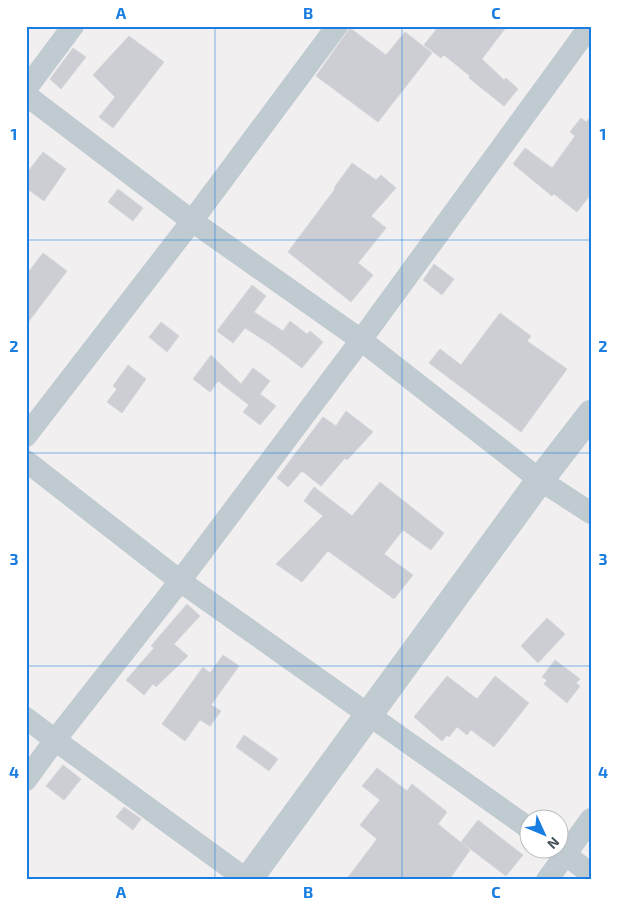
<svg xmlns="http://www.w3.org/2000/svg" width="617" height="906" font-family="'Exo 2',sans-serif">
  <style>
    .building { fill: #ccced4; stroke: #d3d6da }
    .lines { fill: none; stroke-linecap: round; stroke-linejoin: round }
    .minor { stroke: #bfcad1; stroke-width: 22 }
    .tertiary { stroke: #bfcad1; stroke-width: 28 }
    .grid { fill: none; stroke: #197de2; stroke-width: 1; stroke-opacity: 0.55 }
    .neatline { fill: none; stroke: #197de2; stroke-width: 2 }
    .grid-label { font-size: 16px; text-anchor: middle; font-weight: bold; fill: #197de2 }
  </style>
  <rect width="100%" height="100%" fill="#f1efef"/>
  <!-- building -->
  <g class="building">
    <polygon points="439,26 507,26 482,59 504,80 506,78 518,89 504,106 475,83 469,78 470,76 444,55 441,58 424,45"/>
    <polygon points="350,28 386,55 405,32 432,53 378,122 316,76"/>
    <polygon points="129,36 164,62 113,128 99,117 115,97 93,75"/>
    <polygon points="73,48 86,57 61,89 50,79"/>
    <polygon points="591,116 591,194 577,212 554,194 552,196 513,164 525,148 552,168 575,136 570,132 581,118 586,122"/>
    <polygon points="43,152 66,169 44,201 26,188 26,174"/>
    <polygon points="352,163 376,180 381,175 396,188 371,216 386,228 358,263 373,275 351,302 288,252 335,189 334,188"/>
    <polygon points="118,189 143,208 133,221 108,202"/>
    <polygon points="43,253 67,271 26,325 26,275"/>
    <polygon points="434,264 454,279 442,295 423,280"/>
    <polygon points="252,285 266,296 254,312 283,331 290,321 307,334 310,331 323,342 302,368 270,344 245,328 233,343 217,331"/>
    <polygon points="500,313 531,336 527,341 567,369 521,432 429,363 440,349 461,365"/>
    <polygon points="161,322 179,336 167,352 149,337"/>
    <polygon points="211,355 241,384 253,368 270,381 260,394 276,406 260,425 243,412 249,405 218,381 210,392 193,379"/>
    <polygon points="128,365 146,379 122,413 107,402 117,389 113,386"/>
    <polygon points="346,411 373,432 347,460 345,458 321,486 302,471 288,487 277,478 323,417 336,426"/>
    <polygon points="380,482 444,533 431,550 403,530 384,554 413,575 394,599 328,551 302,582 276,564 323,516 304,501 314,487 352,516"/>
    <polygon points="187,604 200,616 174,644 188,656 156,687 153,684 144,695 126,680 154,648 151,646"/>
    <polygon points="547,618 565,634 538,663 521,646"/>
    <polygon points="223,655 239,666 211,705 221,711 210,726 200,720 185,741 162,724 203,667 210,673"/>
    <polygon points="555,660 580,679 576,683 580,686 567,703 544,684 547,680 542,677"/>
    <polygon points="447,676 477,699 495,676 529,703 494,747 471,730 467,735 457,727 449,737 447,735 442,741 414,717"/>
    <polygon points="244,735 278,759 269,771 236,747"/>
    <polygon points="63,765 81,779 64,800 46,786"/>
    <polygon points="377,768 407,791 412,784 447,812 438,824 470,850 449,880 346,880 377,839 360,825 380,800 362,786"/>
    <polygon points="124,807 141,819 133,830 116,817"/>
    <polygon points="478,820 523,855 506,876 461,842"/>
  </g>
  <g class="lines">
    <!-- minor -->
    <g class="minor">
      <polyline points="26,89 73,26"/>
      <polyline points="26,95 192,221 361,340 540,480 591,513"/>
      <polyline points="26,436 192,221 337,26"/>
      <polyline points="26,461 180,581 530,829"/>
      <polyline points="26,718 55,740 26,780"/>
      <polyline points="557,848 591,874"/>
      <polyline points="247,880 55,740 180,581 361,340 590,26"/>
      <polyline points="547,880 591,819"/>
    </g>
    <!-- tertiary -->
    <polyline class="tertiary" points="248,880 540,480 591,414"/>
  </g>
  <!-- grid -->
  <path class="grid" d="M215,26V880M402,26V880M26,240H591M26,453H591M26,666H591"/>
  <!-- border -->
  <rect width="617" height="906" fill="none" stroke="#ffffff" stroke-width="55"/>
  <!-- north arrow -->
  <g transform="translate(544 834) rotate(134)"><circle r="24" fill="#ffffff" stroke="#b5bbbe"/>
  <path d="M0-4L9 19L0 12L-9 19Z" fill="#197de2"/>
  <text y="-8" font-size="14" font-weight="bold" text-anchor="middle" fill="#47545c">N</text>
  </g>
  <rect x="28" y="28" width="562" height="850" class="neatline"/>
  <g class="grid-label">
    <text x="121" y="19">A</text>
    <text x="308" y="19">B</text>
    <text x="496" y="19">C</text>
    <text x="14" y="140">1</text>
    <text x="603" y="140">1</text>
    <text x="14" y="352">2</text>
    <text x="603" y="352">2</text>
    <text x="14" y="565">3</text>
    <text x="603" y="565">3</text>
    <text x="14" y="778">4</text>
    <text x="603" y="778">4</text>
    <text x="121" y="898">A</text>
    <text x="308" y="898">B</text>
    <text x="496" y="898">C</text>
  </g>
</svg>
